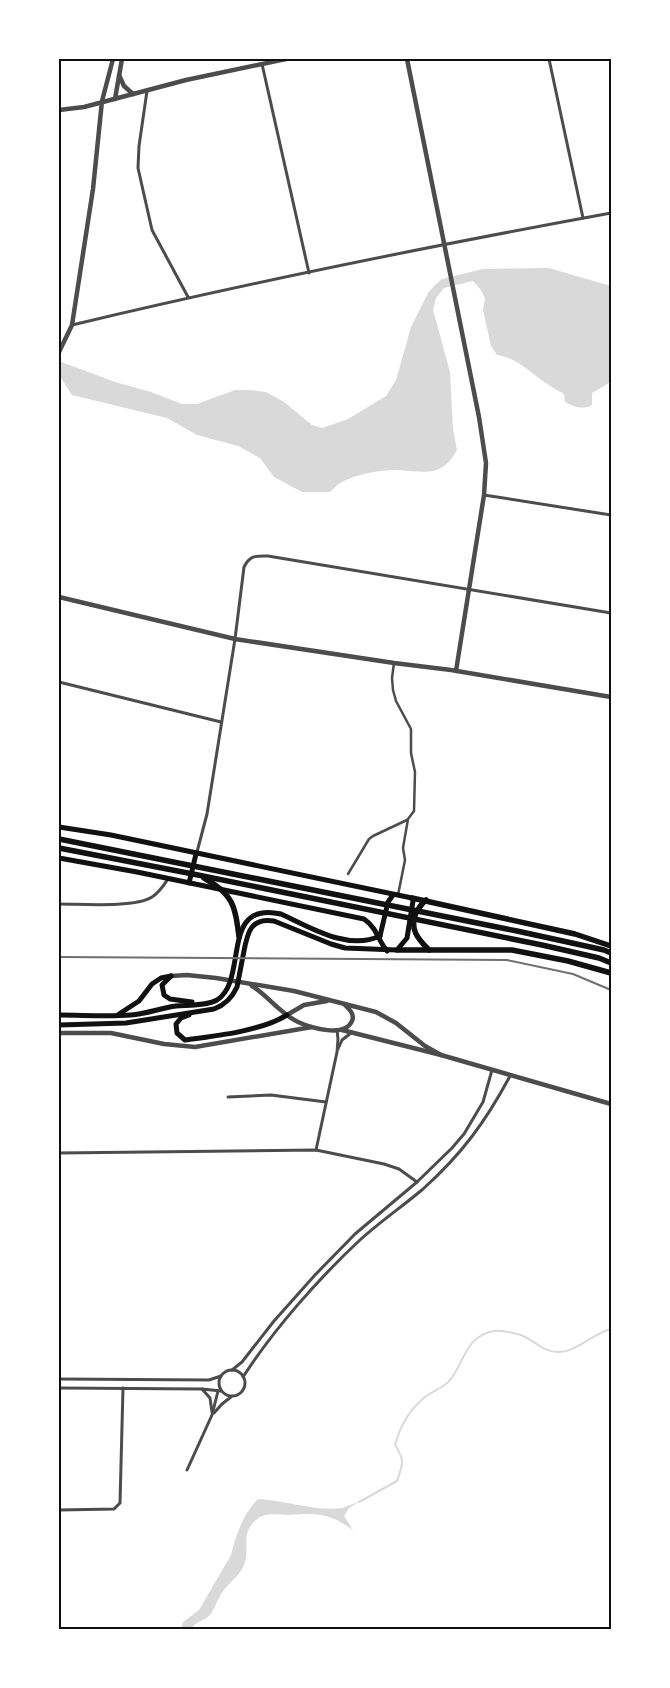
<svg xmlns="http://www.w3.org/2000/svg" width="670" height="1688" font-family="Poppins,sans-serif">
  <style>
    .water { fill: #d9d9d9 }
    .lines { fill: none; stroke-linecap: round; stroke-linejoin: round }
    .stream { stroke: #d9d9d9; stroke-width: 2 }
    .pedestrian { stroke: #4c4c4c; stroke-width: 2.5 }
    .minor { stroke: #4c4c4c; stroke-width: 3 }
    .tertiary { stroke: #4c4c4c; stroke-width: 4.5 }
    .primary { stroke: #111; stroke-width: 5 }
    .trunk { stroke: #111; stroke-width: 5.5 }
    .rail { stroke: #707070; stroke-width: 2 }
    .neatline { fill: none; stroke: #111; stroke-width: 2 }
  </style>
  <rect width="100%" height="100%" fill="#fff"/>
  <!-- water -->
  <g class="water">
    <path d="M549,268L611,286V382L592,393V405C584,410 573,407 565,402L564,394C559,391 553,388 547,384C530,373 518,358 497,355L491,346L483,310L485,298L481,290L473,281L444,288L436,298L433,310L450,372L453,429L457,450C441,479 424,471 396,470C379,470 357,474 342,482C338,484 334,488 330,492H302L274,477L260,458L238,446L197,435L167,418L72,395L59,375V361L115,382L151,392L182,404H197L235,390H249L266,392L284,402L312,425L322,428L348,419L386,396L396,380L411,327L428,293L434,286L442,279L483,269Z"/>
    <path d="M258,1499C284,1500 318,1512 342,1508C348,1506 355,1503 361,1501L349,1508L344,1516L353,1530C329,1513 317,1513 288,1515C275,1515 263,1511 253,1523C240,1537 252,1553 242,1569C236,1579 226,1585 220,1596C216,1602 214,1611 209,1616C203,1621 195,1622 191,1629H181L183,1622L199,1610L231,1555C236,1535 243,1514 258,1499Z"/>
  </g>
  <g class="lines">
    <!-- stream -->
    <path class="stream" d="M359,1502L397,1481C403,1464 405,1460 395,1445C400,1426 409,1410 425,1397C432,1391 444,1388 450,1380C465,1362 465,1336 494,1331C501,1330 515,1333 521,1335C534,1340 544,1353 559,1352C578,1351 594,1333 611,1329"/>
    <!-- pedestrian -->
    <g class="pedestrian">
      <polyline points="394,663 392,678 393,690 396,701 411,729 411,753 415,772 414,811 408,819 403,848 405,860 398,895"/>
      <polyline points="348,874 369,839 373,836 407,820"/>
    </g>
    <!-- minor -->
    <g class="minor">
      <polyline points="549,59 583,218"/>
      <polyline points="262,64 309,273"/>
      <polyline points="147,91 139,146 138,168 152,230 188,297"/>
      <path d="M72,325C251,282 431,246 611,213"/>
      <polyline points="484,495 611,515"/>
      <polyline points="59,682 221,722"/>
      <path d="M197,852L207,814L235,639L244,567C250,555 255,556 268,556L611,613"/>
      <path d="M59,904C81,904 135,908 152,897C159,893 164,885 168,879"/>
      <polyline points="338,1049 342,1040 351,1033"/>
      <polyline points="228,1097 271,1095 326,1102"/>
      <polyline points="316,1150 337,1052 338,1039 337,1030"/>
      <polyline points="59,1153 316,1150 384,1164 399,1169 417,1182"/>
      <circle cx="232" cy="1383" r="13"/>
      <polyline points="232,1370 242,1362 274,1321 315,1275 355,1234 417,1182 452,1148 464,1134 483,1102 492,1070"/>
      <path d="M243,1377C274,1329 319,1278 361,1239C381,1221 403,1206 423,1189C462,1154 486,1121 510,1076"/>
      <polyline points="59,1379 209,1380 221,1376"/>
      <polyline points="59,1388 202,1389 221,1391"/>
      <polyline points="202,1389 210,1398 212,1412"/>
      <polyline points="214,1413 222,1404 231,1397"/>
      <polyline points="187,1470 212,1415 218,1391"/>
      <polyline points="59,1510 114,1509 120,1503 123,1388"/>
    </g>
    <!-- tertiary -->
    <g class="tertiary">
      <polyline points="407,59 479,417 486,463 484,495 456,671"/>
      <polyline points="119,75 124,86 133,94"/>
      <polyline points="115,99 122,59"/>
      <polyline points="59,110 84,107 186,80 286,59"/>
      <polyline points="59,352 72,325 93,189 102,101 113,59"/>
      <polyline points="59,597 235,639 394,663 451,670 611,697"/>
      <polyline points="171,976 187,975 216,978 294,991 376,1012 396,1023 425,1046 441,1055"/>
      <path d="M252,986C268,996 281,1014 298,1022C311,1028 345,1038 352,1021C355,1014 349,1009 345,1005"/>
      <polyline points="287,1015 304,1005 327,1001"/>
      <polyline points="342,1030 441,1055 611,1104"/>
      <polyline points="59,1033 111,1033 164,1044 195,1047 312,1027"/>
    </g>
    <!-- primary -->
    <g class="primary">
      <path d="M59,827L111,835L412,898L413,901L407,938L397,950L345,948L331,944L274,921C249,917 247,935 243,956C241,966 239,977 237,987C232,998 225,1005 214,1009L126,1023L59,1025"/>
      <path d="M59,858L137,872L364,919C377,928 378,940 387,951"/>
      <polyline points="189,883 196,854"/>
      <polyline points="380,936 388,902 393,895"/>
      <polyline points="171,976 162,985 164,995 170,999 192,1002"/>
      <polyline points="119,1014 139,1001 152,984 161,978 171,976"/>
      <path d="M59,1015C83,1015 107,1017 131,1015C146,1014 161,1008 176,1006C188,1005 206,1006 217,1000C249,980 219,900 281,914C310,927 347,951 380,936"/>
      <path d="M189,1015L181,1018L176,1024L177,1033L185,1040C216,1036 261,1031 287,1015"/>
    </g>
    <!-- trunk -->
    <g class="trunk">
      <polyline points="59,839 517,931 604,950 611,953"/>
      <polyline points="59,848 198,875 542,945 599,958 611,963"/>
      <path d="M204,878C233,894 235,905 239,937"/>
      <polyline points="412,898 575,934 611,946"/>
      <path d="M426,900C421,904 419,908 416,913C409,929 418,939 429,950"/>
      <polyline points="397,950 512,950 568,961 611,973"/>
    </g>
    <!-- rail -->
    <polyline class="rail" points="59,957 507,960 573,974 611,990"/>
  </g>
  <!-- border -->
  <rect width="670" height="1688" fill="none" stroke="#ffffff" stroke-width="120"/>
  <rect x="60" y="60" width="550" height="1568" class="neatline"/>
</svg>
